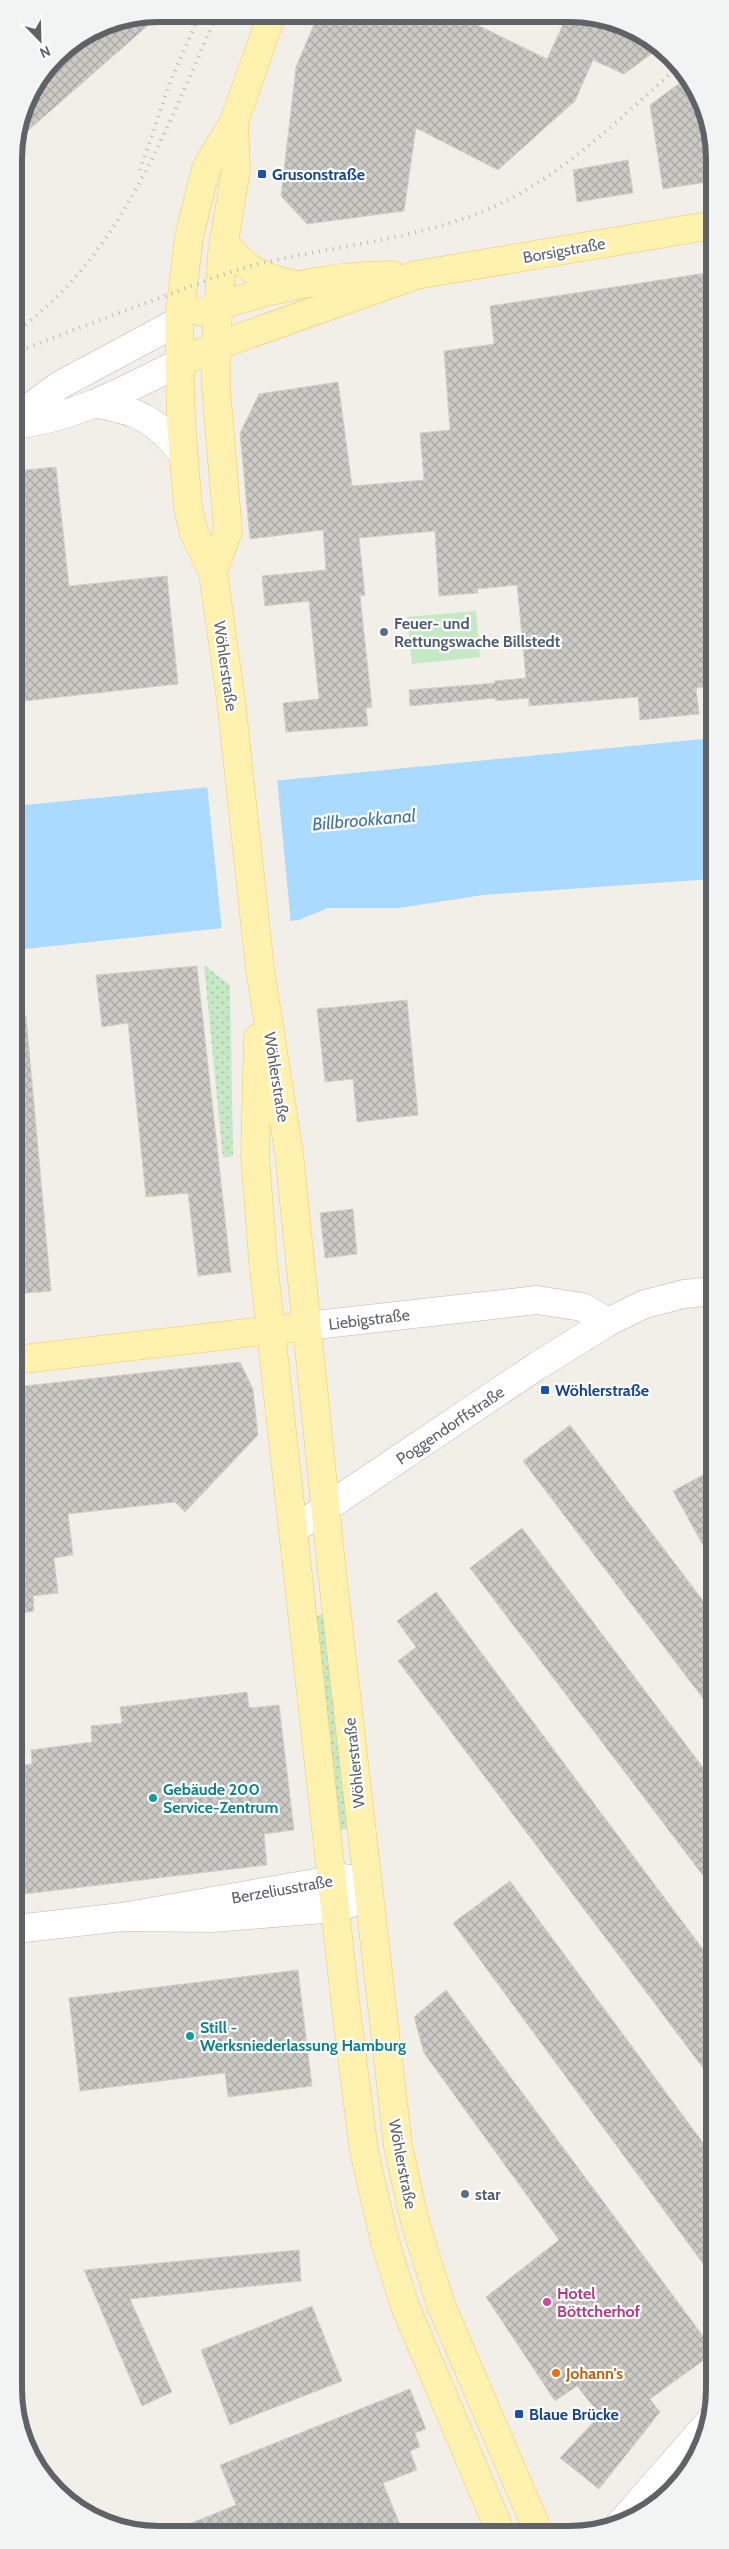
<svg xmlns="http://www.w3.org/2000/svg" width="729" height="2549" font-family="Cabin,sans-serif">
  <style>
    .grass { fill: url(#grass-dots) }
    .pitch { fill: #c5e8c5 }
    .water { fill: #aadaff }
    .pier { fill: #f1efe8 }
    .building { fill: url(#building-cross-hatch); stroke: #d6d1c6 }
    .lines { fill: none; stroke-linecap: round; stroke-linejoin: round }
    .minor-casing { stroke: #b5b8bc; stroke-width: 29 }
    .major-casing { stroke: #f2c960; stroke-width: 29 }
    .minor { stroke: #fff; stroke-width: 28 }
    .major { stroke: #fff2af; stroke-width: 28 }
    .rail { stroke: #b6b7b8; stroke-width: 4; stroke-dasharray: 1 6; stroke-linecap: butt }
    .transit-dot { fill: #1a4fb4; stroke: #fff; stroke-width: 2 }
    .service-dot { fill: #5c6f8a; stroke: #fff; stroke-width: 2 }
    .culture-dot { fill: #0f9aa8; stroke: #fff; stroke-width: 2 }
    .hotel-dot { fill: #d1479c; stroke: #fff; stroke-width: 2 }
    .food-dot { fill: #e8710a; stroke: #fff; stroke-width: 2 }
    .labels { text-anchor: middle; stroke-width: 4.5; stroke-linejoin: round; paint-order: stroke }
    .transit-label { font-size: 16px; font-weight: bold; fill: #164399; stroke: #fff; text-anchor: start }
    .street-label { font-size: 16px; fill: #5f6368; stroke: #fff }
    .service-label { font-size: 16px; font-weight: bold; fill: #4e5e75; stroke: #fff; text-anchor: start }
    .culture-label { font-size: 16px; font-weight: bold; fill: #0d838f; stroke: #fff; text-anchor: start }
    .hotel-label { font-size: 16px; font-weight: bold; fill: #b23c85; stroke: #fff; text-anchor: start }
    .food-label { font-size: 16px; font-weight: bold; fill: #c56008; stroke: #fff; text-anchor: start }
    .water-label { font-size: 18px; font-style: italic; fill: #4174aa; stroke: #fff }
    .rim { fill: none; stroke: #5f6368; stroke-width: 6 }
  </style>
  <defs>
    <pattern id="grass-dots" width="8" height="8" patternUnits="userSpaceOnUse" patternTransform="scale(1.25)"><rect width="8" height="8" fill="#c5e8c5"/><path d="M2 2h.1M6 6h.1" fill="none" stroke="#a3c0a4" stroke-width="1.8" stroke-linecap="round"/></pattern>
    <pattern id="building-cross-hatch" width="8" height="8" patternUnits="userSpaceOnUse" patternTransform="scale(1.25)"><rect width="8" height="8" fill="#cccac5"/><path d="M0 0l8 8M0 8l8-8" fill="none" stroke="#a9a8a4"/></pattern>
  </defs>
  <rect width="100%" height="100%" fill="#f1efe8"/>
  <!-- grass -->
  <g class="grass">
    <polygon points="204,965 230,985 233,1156 223,1158"/>
    <polygon points="326,1613 351,1828 338,1830 313,1617"/>
  </g>
  <!-- pitch -->
  <polygon class="pitch" points="476,611 480,657 412,664 407,617"/>
  <!-- water -->
  <polygon class="water" points="713,738 713,879 483,895 399,908 328,908 299,920 15,950 15,806"/>
  <!-- pier -->
  <polygon class="pier" points="277,778 291,924 222,931 207,785"/>
  <!-- building -->
  <g class="building">
    <polygon points="161,14 16,141 25,103 57,56 104,25"/>
    <polygon points="318,15 459,16 547,59 567,16 598,17 658,49 624,74 593,60 575,101 498,170 416,128 404,211 307,224 281,196 296,67"/>
    <polygon points="685,79 712,131 713,181 663,189 650,105"/>
    <polygon points="628,160 633,193 577,202 573,170"/>
    <polygon points="713,272 713,687 696,688 699,714 640,720 638,697 529,706 529,698 496,701 496,698 410,706 409,690 495,683 494,681 526,678 517,585 477,589 478,593 439,596 435,531 359,538 365,595 360,596 372,707 366,708 368,726 286,732 283,703 319,699 309,601 265,606 262,576 326,570 323,530 250,539 240,433 259,394 338,382 352,486 424,480 420,433 450,430 444,351 494,344 490,306"/>
    <polygon points="56,467 69,586 167,576 178,684 15,702 14,471"/>
    <polygon points="197,966 231,1272 198,1276 188,1193 146,1197 128,1023 102,1027 96,975"/>
    <polygon points="407,1000 418,1115 357,1122 353,1079 325,1082 317,1009"/>
    <polygon points="15,1016 26,1016 51,1291 15,1294 15,1184 19,1184 15,1145"/>
    <polygon points="353,1209 357,1254 325,1258 320,1213"/>
    <polygon points="240,1362 253,1389 258,1435 185,1512 175,1502 68,1514 73,1555 54,1558 58,1593 33,1596 34,1611 16,1614 15,1387"/>
    <polygon points="570,1425 714,1615 714,1713 523,1461"/>
    <polygon points="714,1469 714,1565 673,1491"/>
    <polygon points="522,1528 714,1782 714,1890 470,1568"/>
    <polygon points="436,1592 714,1964 715,2084 398,1661 416,1647 397,1621"/>
    <polygon points="247,1692 249,1708 279,1705 294,1830 264,1834 267,1865 16,1895 16,1766 32,1764 31,1750 92,1742 91,1726 122,1723 120,1707"/>
    <polygon points="510,1881 715,2159 715,2280 453,1923"/>
    <polygon points="298,1970 312,2086 228,2097 225,2073 80,2091 69,1998"/>
    <polygon points="446,1990 715,2352 650,2399 660,2412 599,2489 560,2458 600,2415 577,2386 555,2401 486,2297 559,2240 424,2053 414,2017"/>
    <polygon points="299,2250 301,2281 130,2299 172,2392 142,2406 84,2270"/>
    <polygon points="312,2306 342,2381 230,2425 201,2350"/>
    <polygon points="410,2389 426,2429 415,2433 420,2447 410,2451 417,2470 383,2483 403,2532 169,2532 236,2505 220,2465"/>
  </g>
  <g class="lines">
    <defs>
      <g id="minor">
        <path d="M98,404C138,411 158,421 183,454"/>
        <polyline points="14,419 60,385 179,321"/>
        <path d="M14,425C75,418 125,390 179,363"/>
        <polyline points="307,1326 537,1300 582,1307 608,1322"/>
        <polyline points="293,1530 537,1366 608,1322 645,1304 684,1294 714,1291"/>
        <polyline points="16,1929 122,1917 344,1878 351,1879 368,1889 349,1904 335,1908 212,1918 122,1917"/>
        <polyline points="620,2524 710,2421"/>
      </g>
      <g id="major">
        <polyline points="272,14 234,122 206,168 189,237 179,321 181,422 188,508 194,533 213,572 231,700 260,969 289,1153 331,1563 398,2146 415,2222 441,2305 539,2533"/>
        <path d="M224,239C240,268 265,279 296,285"/>
        <path d="M202,312C259,291 330,275 392,275"/>
        <polyline points="179,363 216,346 416,275 713,225"/>
        <polyline points="213,572 228,531 216,388 216,346 222,254 236,170 234,122"/>
        <polyline points="258,1038 255,1156 263,1260 347,2017 364,2151 385,2242 405,2306 501,2533"/>
        <polyline points="15,1360 290,1328"/>
      </g>
    </defs>
    <!-- minor casing -->
    <use href="#minor" class="minor-casing"/>
    <!-- major casing -->
    <use href="#major" class="major-casing"/>
    <!-- minor -->
    <use href="#minor" class="minor"/>
    <!-- major -->
    <use href="#major" class="major"/>
    <!-- rail -->
    <g class="rail">
      <polyline points="140,170 170,82 200,14"/>
      <path d="M14,333C121,257 166,129 217,14"/>
      <path d="M14,353C63,334 113,315 162,297C192,286 221,274 251,266C341,243 436,240 519,194C578,161 628,111 678,67"/>
    </g>
  </g>
  <!-- markers -->
  <g class="transit-dot">
    <rect x="257" y="169" width="10" height="10" rx="2.5"/>
    <rect x="540" y="1385" width="10" height="10" rx="2.5"/>
    <rect x="514" y="2409" width="10" height="10" rx="2.5"/>
  </g>
  <g class="service-dot">
    <circle cx="384" cy="632" r="5"/>
    <circle cx="465" cy="2194" r="5"/>
  </g>
  <g class="culture-dot">
    <circle cx="153" cy="1798" r="5"/>
    <circle cx="190" cy="2036" r="5"/>
  </g>
  <circle class="hotel-dot" cx="547" cy="2302" r="5"/>
  <circle class="food-dot" cx="556" cy="2373" r="5"/>
  <g class="labels">
    <!-- transit labels -->
    <g class="transit-label">
      <text x="272" y="180">Grusonstraße</text>
      <text x="555" y="1396">Wöhlerstraße</text>
      <text x="529" y="2420">Blaue Brücke</text>
    </g>
    <!-- street labels -->
    <g class="street-label">
      <text transform="translate(564 250) rotate(-10)" y="6">Borsigstraße</text>
      <text transform="translate(226 666) rotate(82)" y="6">Wöhlerstraße</text>
      <text transform="translate(277 1077) rotate(81)" y="6">Wöhlerstraße</text>
      <text transform="translate(369 1319) rotate(-7)" y="6">Liebigstraße</text>
      <text transform="translate(450 1425) rotate(-34)" y="6">Poggendorffstraße</text>
      <text transform="translate(354 1763) rotate(-96)" y="6">Wöhlerstraße</text>
      <text transform="translate(282 1889) rotate(-10)" y="6">Berzeliusstraße</text>
      <text transform="translate(403 2164) rotate(79)" y="6">Wöhlerstraße</text>
    </g>
    <!-- service labels -->
    <g class="service-label">
      <text x="394" y="629">Feuer- und<tspan x="394" dy="18">Rettungswache Billstedt</tspan></text>
      <text x="475" y="2200">star</text>
    </g>
    <!-- culture labels -->
    <g class="culture-label">
      <text x="163" y="1795">Gebäude 200<tspan x="163" dy="18">Service-Zentrum</tspan></text>
      <text x="200" y="2033">Still -<tspan x="200" dy="18">Werksniederlassung Hamburg</tspan></text>
    </g>
    <!-- hotel labels -->
    <g class="hotel-label">
      <text x="557" y="2299">Hotel<tspan x="557" dy="18">Böttcherhof</tspan></text>
    </g>
    <!-- food labels -->
    <g class="food-label">
      <text x="566" y="2379">Johann's</text>
    </g>
    <!-- water labels -->
    <g class="water-label">
      <text transform="translate(364 820) rotate(-5)" y="6">Billbrookkanal</text>
    </g>
  </g>
  <!-- crop -->
  <path d="M0 0H729V2549H0ZM159 22H569A137 137 0 0 1 706 159V2389A137 137 0 0 1 569 2526H159A137 137 0 0 1 22 2389V159A137 137 0 0 1 159 22Z" fill="#f2f3f3" fill-rule="evenodd"/>
  <path class="rim" d="M159 22H569A137 137 0 0 1 706 159V2389A137 137 0 0 1 569 2526H159A137 137 0 0 1 22 2389V159A137 137 0 0 1 159 22Z"/>
  <!-- north arrow -->
  <g transform="translate(40 40) rotate(157)" stroke="#ffffff" stroke-width="4" paint-order="stroke">
  <path d="M0-4L9 19L0 12L-9 19Z" fill="#5f6368"/>
  <text y="-8" font-size="14" font-weight="bold" text-anchor="middle" fill="#5f6368">N</text>
  </g>
</svg>
